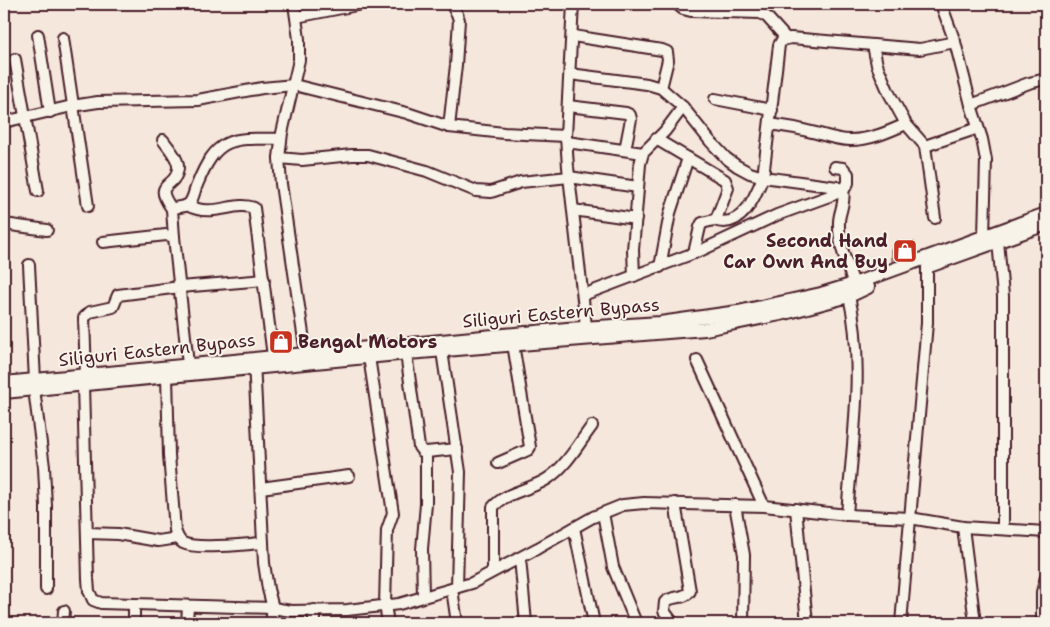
<svg xmlns="http://www.w3.org/2000/svg" width="1050" height="627" font-family="'Shantell Sans',sans-serif">
  <style>
    .building { fill: #efb6a8; stroke: #4a1f2b }
    .lines { fill: none; stroke-linecap: round; stroke-linejoin: round }
    .minor-casing { stroke: #4a1f2b; stroke-width: 14 }
    .major-casing { stroke: #4a1f2b; stroke-width: 16 }
    .minor { stroke: #f7f3e8; stroke-width: 10 }
    .major { stroke: #f7f3e8; stroke-width: 12 }
    .labels { text-anchor: middle; stroke-width: 4; stroke-linejoin: round; paint-order: stroke }
    .poi-label { font-size: 18px; font-weight: bold; fill: #4a1f2b; stroke: #f7f3e8; text-anchor: end }
    .street-label { font-size: 18px; fill: #4a1f2b; stroke: #f7f3e8 }
  </style>
  <rect width="100%" height="100%" fill="#f5e7db"/>
  <filter id="ink" filterUnits="userSpaceOnUse"><feTurbulence type="fractalNoise" baseFrequency=".02" numOctaves="2"/><feDisplacementMap in="SourceGraphic" scale="10" xChannelSelector="R" yChannelSelector="G"/><feConvolveMatrix kernelMatrix="1 2 1 2 8 2 1 2 1" color-interpolation-filters="sRGB"/></filter>
  <g filter="url(#ink)">
    <!-- building -->
    <polygon class="building" points="914,242 918,254 892,262 892,249"/>
    <g class="lines">
      <defs>
        <g id="minor">
          <polyline points="294,4 299,39 299,60 282,133 279,158 281,184 307,361"/>
          <polyline points="573,4 566,136 568,167 587,335"/>
          <polyline points="677,4 683,9 691,11 760,13 767,17 786,38"/>
          <polyline points="941,4 955,42"/>
          <polyline points="296,17 362,4"/>
          <polyline points="38,35 50,112"/>
          <polyline points="573,36 662,50 667,52 668,60 661,88"/>
          <polyline points="63,38 88,206"/>
          <polyline points="873,45 877,65 889,93 906,124 925,146 935,218"/>
          <polyline points="15,59 38,191"/>
          <path d="M570,74L647,84L661,88L683,107L710,141L726,158L737,166L750,173L763,177L837,187L843,191C846,202 839,212 839,222C838,244 847,264 854,284"/>
          <polyline points="715,99 772,110"/>
          <polyline points="971,105 1029,83 1046,79"/>
          <polyline points="568,106 626,113 630,115 631,119 625,150"/>
          <polyline points="4,122 72,106 98,102 198,100 262,88 294,85 407,113 449,127 504,133 566,136"/>
          <path d="M770,124C786,126 801,129 816,133C827,136 838,140 850,140C870,140 888,132 906,124"/>
          <polyline points="449,127 456,65 459,20 457,14 451,4"/>
          <polyline points="656,139 725,180 728,188 717,217 714,220 702,223 700,227 694,253"/>
          <path d="M163,140C168,147 179,159 178,168C176,190 151,180 172,209"/>
          <polyline points="567,142 643,153"/>
          <polyline points="925,146 978,128"/>
          <polyline points="279,158 302,160 352,155 368,155 427,171 476,191 491,192 521,182 569,177 638,187"/>
          <path d="M187,205C213,219 234,200 254,208L273,356"/>
          <polyline points="573,210 636,219"/>
          <path d="M714,220C742,230 755,197 763,177L779,45L782,40L791,38L920,49L955,42L971,105L982,139L986,160L984,236"/>
          <polyline points="4,224 47,230"/>
          <path d="M174,237L172,209C177,206 182,208 187,205C193,202 194,191 197,185C217,135 232,138 281,139"/>
          <polyline points="998,241 1003,296 1003,529"/>
          <polyline points="103,242 166,235 174,237 188,364"/>
          <polyline points="29,265 35,380"/>
          <polyline points="660,267 670,213 688,158"/>
          <polyline points="634,276 633,250 640,164 643,153 665,131 683,107"/>
          <polyline points="583,295 702,250 777,215 843,191 848,183 848,174 843,168 835,167"/>
          <polyline points="442,351 460,472 457,587"/>
          <polyline points="406,353 419,447 422,451 426,452 457,449"/>
          <polyline points="369,357 393,513 387,530 385,605 388,623"/>
          <polyline points="697,360 764,506"/>
          <polyline points="86,375 84,318 90,312 113,307 118,295 180,287 264,280"/>
          <path d="M167,376L169,455L175,530C177,535 178,540 183,543C197,550 246,544 263,543"/>
          <polyline points="83,384 88,579 89,591 93,600 101,603 273,608 268,589 264,563 254,361"/>
          <polyline points="34,389 44,467 46,506 46,589"/>
          <polyline points="498,463 528,450 530,447 513,344"/>
          <polyline points="261,488 349,476"/>
          <polyline points="735,505 744,555 743,623"/>
          <polyline points="796,509 807,623"/>
          <polyline points="603,513 613,567 636,623"/>
          <path d="M847,515C852,445 865,364 849,296"/>
          <polyline points="963,527 975,623"/>
          <polyline points="574,528 594,623"/>
          <polyline points="87,533 118,534 158,541 178,538"/>
          <polyline points="520,558 526,623"/>
          <path d="M493,571V507C506,492 530,490 547,479C566,467 579,443 592,426"/>
          <polyline points="452,589 457,623"/>
          <polyline points="423,597 422,549 426,504 426,452"/>
          <polyline points="134,605 134,623"/>
          <polyline points="314,610 314,623"/>
          <polyline points="63,623 64,611"/>
          <polyline points="187,623 188,606"/>
          <polyline points="271,623 273,608 291,611 347,610 399,604 472,583 538,548 593,517 623,505 644,503 764,506 847,515 910,518 963,527 1046,532"/>
          <path d="M673,623L664,611L665,602C673,595 684,600 690,591L675,503"/>
          <polyline points="901,623 927,323 927,267"/>
          <polyline points="1042,623 1042,592 1046,577"/>
        </g>
        <g id="major">
          <polyline points="929,266 1046,224"/>
          <polyline points="4,383 567,329 660,323 738,312 821,294 854,284 1046,214"/>
          <polyline points="4,392 408,353 705,329 785,313 849,296 868,287"/>
        </g>
      </defs>
      <!-- minor casing -->
      <use href="#minor" class="minor-casing"/>
      <!-- major casing -->
      <use href="#major" class="major-casing"/>
      <!-- minor -->
      <use href="#minor" class="minor"/>
      <!-- major -->
      <use href="#major" class="major"/>
    </g>
  </g>
  <!-- icons -->
  <defs>
    <symbol id="shop-square" viewBox="-11 -11 22 22"><rect x="-9" y="-9" width="18" height="18" rx="4" fill="#c8321e" stroke="#f7f3e8"/><path d="M-5-2.5h2.3a2.7 3.5 0 0 1 5.4 0H5L5.5 6h-11ZM-1.5-2.5h3a1.5 2.3 0 0 0-3 0Z" fill="#fff"/></symbol>
  </defs>
  <g fill-rule="evenodd">
    <use href="#shop-square" x="891" y="237" width="28" height="28"/>
    <use href="#shop-square" x="267" y="328" width="28" height="28"/>
  </g>
  <g class="labels">
    <!-- poi labels -->
    <g class="poi-label">
      <text x="888" y="247">Second Hand<tspan x="888" dy="21">Car Own And Buy</tspan></text>
      <text x="298" y="348" text-anchor="start">Bengal Motors</text>
    </g>
    <!-- street labels -->
    <g class="street-label">
      <text transform="translate(561 313) rotate(-5)" y="6">Siliguri Eastern Bypass</text>
      <text transform="translate(157 350) rotate(-6)" y="6">Siliguri Eastern Bypass</text>
    </g>
  </g>
  <!-- margin -->
  <rect width="1050" height="627" fill="none" stroke="#f7f3e8" stroke-width="20"/>
  <rect x="10" y="10" width="1030" height="607" fill="none" stroke="#4a1f2b" stroke-width="2" filter="url(#ink)"/>
</svg>
